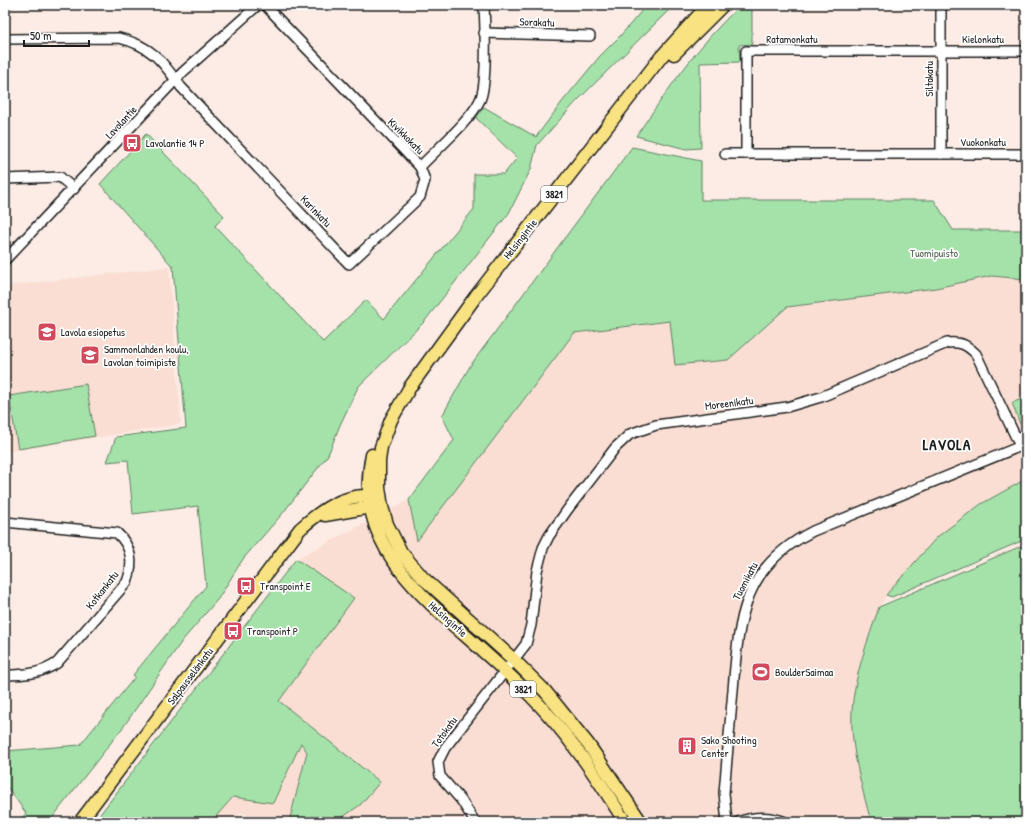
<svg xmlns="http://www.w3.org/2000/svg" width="1031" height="827" font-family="'Patrick Hand',sans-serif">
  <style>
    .built { fill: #faded3 }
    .green { fill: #a4e2a9; stroke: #607f62 }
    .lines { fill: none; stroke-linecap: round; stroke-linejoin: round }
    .minor-casing { stroke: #1c1c1c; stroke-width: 12 }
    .major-casing { stroke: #1c1c1c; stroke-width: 15 }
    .minor { stroke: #fff; stroke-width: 9 }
    .major { stroke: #f8e281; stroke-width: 12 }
    .labels { text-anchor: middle; stroke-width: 3.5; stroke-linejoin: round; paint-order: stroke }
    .shield { fill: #fff; stroke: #606060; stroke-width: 1 }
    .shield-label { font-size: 10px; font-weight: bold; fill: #1c1c1c }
    .street-label { font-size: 11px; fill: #1c1c1c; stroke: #fff }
    .poi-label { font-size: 11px; fill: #1c1c1c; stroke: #fff; text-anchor: start }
    .park-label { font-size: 11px; fill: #4c614d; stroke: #fff }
    .district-label { font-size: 15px; font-weight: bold; letter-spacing: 1px; fill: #1c1c1c; stroke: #fff }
  </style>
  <rect width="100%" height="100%" fill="#fcece5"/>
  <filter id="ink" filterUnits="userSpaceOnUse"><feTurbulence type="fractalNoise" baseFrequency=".025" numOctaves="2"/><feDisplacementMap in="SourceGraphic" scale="8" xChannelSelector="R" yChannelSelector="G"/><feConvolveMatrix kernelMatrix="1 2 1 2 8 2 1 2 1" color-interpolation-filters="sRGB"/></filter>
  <g filter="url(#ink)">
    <!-- built -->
    <g class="built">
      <polygon points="169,267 181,424 5,452 5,286"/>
      <polygon points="991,276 1026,279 1026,397 1012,403 1020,424 1026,422 1026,479 980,504 887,595 880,607 1026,543 1026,822 336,822 360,805 279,701 354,598 296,559 409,500 417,540 574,333 670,321 770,320 787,307 936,288"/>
      <polygon points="301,743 307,752 289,822 256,822 241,812 233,822 211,822 233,797 274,802"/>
    </g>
    <!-- green -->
    <g class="green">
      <polygon points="644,5 674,5 577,101 537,145 531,169 509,213 424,322 358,387 340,425 328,455 283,513 243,559 218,599 182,641 124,726 49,822 19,822 26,813 5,784 5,751 80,745 135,677 133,675 206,586 198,506 133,514 128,460 107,462 116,437 186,428 173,267 100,184 146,134 224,216 215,226 323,342 366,300 384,319 474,209 474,174 504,174 517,158 476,118 484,107 536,137 562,102 600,56 621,35 644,8"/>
      <path d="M741,5H848H752V44L739,45L740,62L700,63L701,148L686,149L636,136C667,91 700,42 741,5Z"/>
      <polygon points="632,147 701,161 701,200 934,200 953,230 1026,230 1026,279 991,276 936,288 787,307 728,360 675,365 670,321 574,333 417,541 409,500 454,440 442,416 470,366"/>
      <polygon points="86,384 95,436 18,449 9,396"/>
      <polygon points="1026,397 1026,422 1020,424 1012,403"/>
      <polygon points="1026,479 1026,539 892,597 886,595 937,537 981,504"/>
      <path d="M1026,544V822H871C862,787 850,748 852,711C854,675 868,641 879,607Z"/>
      <polygon points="296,559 354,598 279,701 380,782 360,805 336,822 289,822 307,752 301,743 273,803 233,797 211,822 94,822"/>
    </g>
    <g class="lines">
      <defs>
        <g id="minor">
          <path d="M265,5L420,167C436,150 471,120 480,100C488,83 485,26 484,5"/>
          <polyline points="484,33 590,36"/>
          <path d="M5,39L119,38C152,46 162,61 181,87L349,264L420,197L425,180L420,167"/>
          <polyline points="725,154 1026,154"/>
          <polyline points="746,154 746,51 1026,51"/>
          <polyline points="941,154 941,5"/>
          <polyline points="5,179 60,177 74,189"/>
          <polyline points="5,260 183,72 258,5"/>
          <path d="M5,522L117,533C132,547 134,563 127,582L57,663C41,674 24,675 5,675"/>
          <path d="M475,822L461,800L440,776L438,762L445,748L526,644L531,625L537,571L543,548L549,536L568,509L615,448L630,434L656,425L787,407L821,397L947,343C961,342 966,344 976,354L1020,446"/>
          <path d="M727,822L724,793C727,759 730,724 733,690C739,618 742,567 813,531L1026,444"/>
          <path d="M738,822C754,816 770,816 786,822"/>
        </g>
        <g id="major">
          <polyline points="674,54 723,5"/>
          <path d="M372,455C356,530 400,576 451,623C477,646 504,669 529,694C567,732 597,777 625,822"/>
          <polyline points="325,515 371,507 377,503"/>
          <path d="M80,822L300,529C320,511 347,491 376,497"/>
          <polyline points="641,822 588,744 545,691 514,660 423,578 401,552 387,524 382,507 379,488 379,461 381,447 391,420 410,387 476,296 661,57 708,5"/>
        </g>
      </defs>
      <!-- minor casing -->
      <use href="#minor" class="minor-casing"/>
      <!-- major casing -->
      <use href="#major" class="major-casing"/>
      <!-- minor -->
      <use href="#minor" class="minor"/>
      <!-- major -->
      <use href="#major" class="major"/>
    </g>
  </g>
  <!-- icons -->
  <defs>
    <symbol id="bus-square" viewBox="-11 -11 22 22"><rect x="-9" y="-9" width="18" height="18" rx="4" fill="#d1495b" stroke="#fff"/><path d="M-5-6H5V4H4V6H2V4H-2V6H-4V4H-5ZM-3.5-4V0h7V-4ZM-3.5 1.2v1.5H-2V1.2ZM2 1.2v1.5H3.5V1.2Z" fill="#fff"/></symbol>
    <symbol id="school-square" viewBox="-11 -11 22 22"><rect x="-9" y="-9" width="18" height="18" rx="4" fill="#d1495b" stroke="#fff"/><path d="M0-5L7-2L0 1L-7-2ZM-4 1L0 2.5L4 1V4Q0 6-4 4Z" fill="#fff"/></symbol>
    <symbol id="stadium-square" viewBox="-11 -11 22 22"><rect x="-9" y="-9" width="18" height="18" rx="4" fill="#d1495b" stroke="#fff"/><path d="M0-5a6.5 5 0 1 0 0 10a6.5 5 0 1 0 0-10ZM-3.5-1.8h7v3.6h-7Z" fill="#fff"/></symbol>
    <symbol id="building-square" viewBox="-11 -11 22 22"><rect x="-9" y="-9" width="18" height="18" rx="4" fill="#d1495b" stroke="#fff"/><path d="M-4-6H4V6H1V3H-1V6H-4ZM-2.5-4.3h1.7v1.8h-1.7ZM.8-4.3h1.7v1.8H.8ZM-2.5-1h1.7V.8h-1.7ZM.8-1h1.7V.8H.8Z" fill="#fff"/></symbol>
  </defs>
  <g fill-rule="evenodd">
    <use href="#bus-square" x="121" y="132" width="22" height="22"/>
    <use href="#school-square" x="36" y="321" width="22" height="22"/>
    <use href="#school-square" x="79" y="344" width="22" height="22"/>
    <use href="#bus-square" x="235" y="575" width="22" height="22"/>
    <use href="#bus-square" x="222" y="620" width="22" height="22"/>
    <use href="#stadium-square" x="750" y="661" width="22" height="22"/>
    <use href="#building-square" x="676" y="735" width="22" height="22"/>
  </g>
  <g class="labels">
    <!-- shield labels -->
    <g class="shield">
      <rect x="541" y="186" width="26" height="16" rx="3"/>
      <rect x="510" y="681" width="26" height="16" rx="3"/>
    </g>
    <g class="shield-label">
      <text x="554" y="198">3821</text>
      <text x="523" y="693">3821</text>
    </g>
    <!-- street labels -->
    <g class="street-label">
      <text transform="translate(537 22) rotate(2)" y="4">Sorakatu</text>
      <text x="792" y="43">Ratamonkatu</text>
      <text x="983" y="43">Kielonkatu</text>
      <text transform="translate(929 79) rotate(-90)" y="4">Siltakatu</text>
      <text transform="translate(121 122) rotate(-47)" y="4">Lavolantie</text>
      <text transform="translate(406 136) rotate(45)" y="4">Kivikkokatu</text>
      <text x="983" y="146">Vuokonkatu</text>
      <text transform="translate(316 211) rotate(46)" y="4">Karinkatu</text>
      <text transform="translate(520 239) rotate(-52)" y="4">Helsingintie</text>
      <text transform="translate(729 403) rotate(-7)" y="4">Moreenikatu</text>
      <text transform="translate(745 581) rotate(-62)" y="4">Tuomikatu</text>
      <text transform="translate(102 590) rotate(-52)" y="4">Kotkankatu</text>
      <text transform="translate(448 619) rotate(42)" y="4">Helsingintie</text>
      <text transform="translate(190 676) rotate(-53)" y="4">Salpausselänkatu</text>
      <text transform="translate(444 732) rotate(-54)" y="4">Totokatu</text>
    </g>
    <!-- poi labels -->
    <g class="poi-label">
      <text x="146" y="147">Lavolantie 14 P</text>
      <text x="61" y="336">Lavola esiopetus</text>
      <text x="104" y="353">Sammonlahden koulu,<tspan x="104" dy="13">Lavolan toimipiste</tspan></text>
      <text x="260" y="590">Transpoint E</text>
      <text x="247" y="635">Transpoint P</text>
      <text x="775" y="676">BoulderSaimaa</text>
      <text x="701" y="744">Sako Shooting<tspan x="701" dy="13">Center</tspan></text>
    </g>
    <!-- park labels -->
    <g class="park-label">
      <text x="934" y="257">Tuomipuisto</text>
    </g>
    <!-- district labels -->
    <g class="district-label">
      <text x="947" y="450">LAVOLA</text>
    </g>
  </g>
  <!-- margin -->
  <rect width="1031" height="827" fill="none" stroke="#fff" stroke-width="20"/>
  <rect x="10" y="10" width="1011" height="807" fill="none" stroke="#1c1c1c" stroke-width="1.5" filter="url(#ink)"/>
  <!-- scale -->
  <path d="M24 40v6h65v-6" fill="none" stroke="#1c1c1c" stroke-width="2"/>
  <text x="30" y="40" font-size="12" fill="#1c1c1c" stroke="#ffffff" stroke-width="3" paint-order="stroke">50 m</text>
</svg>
